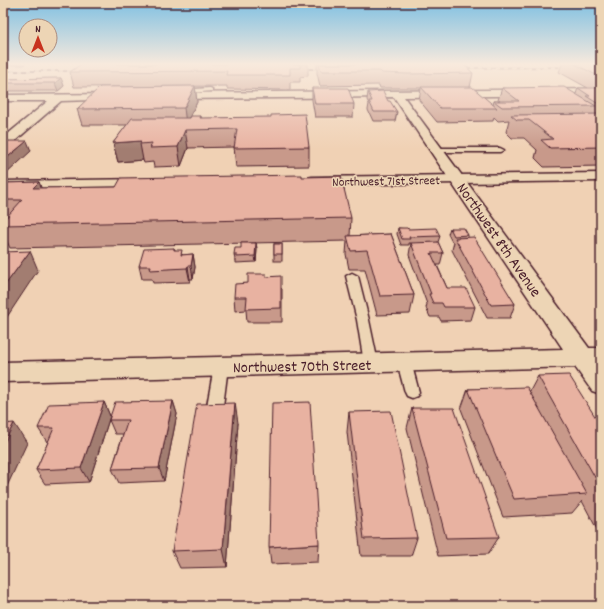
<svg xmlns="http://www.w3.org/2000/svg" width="604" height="609" font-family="Dekko,sans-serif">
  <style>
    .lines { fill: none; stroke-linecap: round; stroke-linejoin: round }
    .service-casing { stroke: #4a1f2b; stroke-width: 3 }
    .minor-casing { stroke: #4a1f2b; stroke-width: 3 }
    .tertiary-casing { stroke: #4a1f2b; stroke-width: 3 }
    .service { fill: #edd5b5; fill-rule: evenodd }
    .minor { fill: #edd5b5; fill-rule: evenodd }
    .tertiary { fill: #edd5b5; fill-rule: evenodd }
    .rail-casing { stroke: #4a1f2b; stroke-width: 2 }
    .rail { stroke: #edd5b5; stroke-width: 1.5; stroke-dasharray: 4; stroke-linecap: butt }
    .wall { fill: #c8998a; stroke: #4a1f2b }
    .shaded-wall { fill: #a27d71; stroke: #4a1f2b }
    .building { fill: #e8b2a1; stroke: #4a1f2b }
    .labels { text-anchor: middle; stroke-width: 3; stroke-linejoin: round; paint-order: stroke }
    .far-street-label { font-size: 13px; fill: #4a1f2b; stroke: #edd5b5 }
    .street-label { font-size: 16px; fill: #4a1f2b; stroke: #edd5b5 }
  </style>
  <rect width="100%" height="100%" fill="#f0d1b4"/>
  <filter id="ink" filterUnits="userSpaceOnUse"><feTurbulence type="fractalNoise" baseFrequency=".025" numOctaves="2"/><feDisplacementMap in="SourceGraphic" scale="8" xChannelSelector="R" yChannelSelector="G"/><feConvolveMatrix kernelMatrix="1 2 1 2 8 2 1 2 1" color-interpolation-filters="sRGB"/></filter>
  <g filter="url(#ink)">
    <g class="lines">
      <defs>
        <g id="service">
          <polygon points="210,88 212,89 212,91 180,94 177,92 180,90"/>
          <polygon points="435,148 500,148 504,150 500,152 435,152"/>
          <polygon points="352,273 358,276 369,320 378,363 376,367 371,368 366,367 364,363 357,320 346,276"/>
          <polygon points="404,357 409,358 411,362 419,392 417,396 412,398 407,396 405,392 397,362 399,358"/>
          <polygon points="221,362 226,363 228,367 223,406 220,410 215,412 210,410 207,406 214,367 216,363"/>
        </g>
        <g id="minor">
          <polygon points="601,89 601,95 404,97 589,348 601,348 601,394 592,391 575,367 3,382 3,362 563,349 394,97 166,99 161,96 166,93"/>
          <polygon points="120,94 124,95 125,97 124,99 61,101 8,147 3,148 3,138 48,101 3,101 3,95"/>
        </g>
        <g id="tertiary">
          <polygon points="601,173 601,181 312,185 307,184 305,181 307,178 312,177"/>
          <polygon points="148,179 153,181 156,184 153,187 148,189 3,191 3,181"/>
        </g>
      </defs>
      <!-- service casing -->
      <use href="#service" class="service-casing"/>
      <!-- minor casing -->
      <use href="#minor" class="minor-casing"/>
      <!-- tertiary casing -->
      <use href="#tertiary" class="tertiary-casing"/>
      <!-- service -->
      <use href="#service" class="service"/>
      <!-- minor -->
      <use href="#minor" class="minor"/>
      <!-- tertiary -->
      <use href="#tertiary" class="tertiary"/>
      <defs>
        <g id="rail">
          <polyline points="455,68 571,67"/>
          <polyline points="297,69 329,69"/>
          <polyline points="3,71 83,71"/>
        </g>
      </defs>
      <!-- rail casing -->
      <use href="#rail" class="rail-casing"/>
      <!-- rail -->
      <use href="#rail" class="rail"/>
    </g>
    <!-- wall -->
    <g class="wall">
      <polygon points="3,64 25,64 24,65 3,65"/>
      <polygon points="81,64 308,64 308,76 300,77 300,82 290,82 290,90 227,89 227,86 74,87 70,72"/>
      <polygon points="317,64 463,64 473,73 470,87 493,105 494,101 500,101 498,100 502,88 576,94 578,88 588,88 559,72 562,64 601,64 601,166 544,167 535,158 537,150 524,138 512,138 506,132 509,120 498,121 494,117 493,121 437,122 419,100 421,88 380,88 379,85 320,86 317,73"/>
      <polygon points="61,78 64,86 58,91 3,91 3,79"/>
      <polygon points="195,86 197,102 190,118 201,116 201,118 309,147 309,166 236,167 234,147 188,148 181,166 154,167 153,162 144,163 143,160 118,162 113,143 127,125 82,125 77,109"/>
      <polygon points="312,88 354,104 353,117 315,117 312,100"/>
      <polygon points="368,92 388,101 397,112 395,121 373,121 368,110 369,104 367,100"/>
      <polygon points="302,177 351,218 350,236 391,234 414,295 410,314 377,315 365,269 349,269 346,254 347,241 10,248 3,233 3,183 39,182 41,188 116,187"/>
      <polygon points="398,228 408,229 440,236 438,242 443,253 440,265 437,265 447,288 475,307 471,320 441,321 439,317 430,317 426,308 427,304 409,255 411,243 409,243 409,245 401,245 397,234"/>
      <polygon points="450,228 468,235 468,237 515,304 510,318 487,318 452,250 454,242 452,242 448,234"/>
      <polygon points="256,243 257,249 256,262 236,263 236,260 235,260 234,254 241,248"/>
      <rect x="274" y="244" width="8" height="17"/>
      <polygon points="174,248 175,250 183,255 193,254 195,267 193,279 190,279 190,282 153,283 152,279 142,279 139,266"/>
      <polygon points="266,277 282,289 282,322 247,322 246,310 235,311 234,297 248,283"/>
      <polygon points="538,376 601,426 601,537 582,501 572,513 503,517 461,409 468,389 530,391"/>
      <polygon points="173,401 177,414 164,481 119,483 112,469 123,434 115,434 109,420"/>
      <polygon points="104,402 110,416 89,482 45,484 36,470 48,442 47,442 38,428"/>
      <polygon points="412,408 499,537 488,554 438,556 407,428"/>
      <polygon points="349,412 417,538 411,556 361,556 347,432"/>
      <polygon points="238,423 227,567 180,568 172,551"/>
      <polygon points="319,544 318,562 271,564 269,547"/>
    </g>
    <!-- shaded-wall -->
    <g class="shaded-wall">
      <polygon points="61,78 64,86 58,91 55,83"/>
      <polygon points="195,86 197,102 186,124 184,108"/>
      <polygon points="185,130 188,148 181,166 178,147"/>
      <polygon points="27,141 31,151 3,177 3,161"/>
      <polygon points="141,141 140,144 143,160 118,162 113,143"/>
      <polygon points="39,182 47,203 33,188"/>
      <polygon points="256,243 257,249 256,262 255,256"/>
      <polygon points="30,251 38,270 3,323 3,288"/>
      <polygon points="193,254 195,267 193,279 191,266"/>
      <polygon points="188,266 190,279 190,282 187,268"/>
      <polygon points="173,401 177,414 164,481 159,468"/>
      <polygon points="104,402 110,416 89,482 81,468"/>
      <polygon points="235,403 238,423 227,567 223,549"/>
      <polygon points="14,423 27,443 3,495 3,445"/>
    </g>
    <!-- building -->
    <g class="building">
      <polygon points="81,64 300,64 300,68 290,68 290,75 226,75 227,71 70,72"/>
      <polygon points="319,64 463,64 473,73 408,74 382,73 380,71 321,71"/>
      <polygon points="575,64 601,64 601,74 594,74"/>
      <polygon points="61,78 55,83 3,83 3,79"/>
      <polygon points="195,86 184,108 77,109 100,87"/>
      <polygon points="421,87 472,87 497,108 440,108"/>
      <polygon points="564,87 596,106 502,107 494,101 519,101 502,88"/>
      <polygon points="312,88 348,88 354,104 315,104"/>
      <polygon points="578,88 601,88 601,103 597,103 586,96 590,96"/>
      <polygon points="383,91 388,101 390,101 397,112 374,112 369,101 372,101 368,92"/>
      <polygon points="305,114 309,147 234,148 237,129 185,130 178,147 150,148 152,143 140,144 141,141 113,143 132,118 190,118 191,116 201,116 200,118 271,117 271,115"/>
      <polygon points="601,114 601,147 550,148 541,140 553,139 529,120 517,120 511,115"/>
      <polygon points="5,141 27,141 3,161 3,143"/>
      <polygon points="302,175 302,177 341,176 351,218 3,225 3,221 22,200 3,200 3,183 39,182 33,188 116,187 121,178"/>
      <polygon points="398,228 407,228 408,229 436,228 440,236 409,237 410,239 402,239"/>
      <polygon points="450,228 464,228 468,235 454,236"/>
      <polygon points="391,234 414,295 380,296 367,250 351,251 347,236"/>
      <polygon points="474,237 515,304 491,305 455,238"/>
      <polygon points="438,242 443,253 431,253 447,288 466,288 475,307 444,307 442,303 433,303 429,294 431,294 411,243"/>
      <polygon points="241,243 256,243 255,256 236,257 236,254 234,254 235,248 241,248"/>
      <rect x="274" y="244" width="8" height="10"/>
      <polygon points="174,248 174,250 182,250 181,255 193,254 191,266 188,266 187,268 150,270 151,266 139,266 144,249"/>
      <polygon points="30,251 3,288 3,252"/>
      <polygon points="248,274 266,274 266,277 281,276 281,308 246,309 247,297 234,297 235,284 248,283"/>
      <polygon points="569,375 601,426 601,488 538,376"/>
      <polygon points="527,387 587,494 514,499 468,389"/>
      <polygon points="173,401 159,468 112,469 128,420 109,420 115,402"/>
      <polygon points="104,402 81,468 36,470 54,428 38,428 49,404"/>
      <polygon points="310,402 319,544 269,547 272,403"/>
      <polygon points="235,403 223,549 172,551 197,404"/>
      <polygon points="412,408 454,408 499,537 446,538"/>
      <polygon points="391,411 417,538 364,539 349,412"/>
      <polygon points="14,423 3,445 3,424"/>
    </g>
  </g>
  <!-- sky -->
  <linearGradient id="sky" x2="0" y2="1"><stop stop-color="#7fc0e2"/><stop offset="0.43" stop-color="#f8eadd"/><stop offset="1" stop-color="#f8eadd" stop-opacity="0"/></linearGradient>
  <rect width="604" height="149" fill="url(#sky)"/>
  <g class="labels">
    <!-- far-street labels -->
    <g class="far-street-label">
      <text transform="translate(386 180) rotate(-1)" y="5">Northwest 71st Street</text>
    </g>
    <!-- street labels -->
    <g class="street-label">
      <text transform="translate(500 239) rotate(55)" y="6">Northwest 8th Avenue</text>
      <text transform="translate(302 365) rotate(-1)" y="6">Northwest 70th Street</text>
    </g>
  </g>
  <!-- margin -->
  <rect width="604" height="609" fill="none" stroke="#edd5b5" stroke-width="16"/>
  <rect x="8" y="8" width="588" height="593" fill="none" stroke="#4a1f2b" stroke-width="1.5" filter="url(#ink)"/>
  <!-- north arrow -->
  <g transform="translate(38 38)"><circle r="19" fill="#edd5b5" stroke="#ac8c7e"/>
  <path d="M0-3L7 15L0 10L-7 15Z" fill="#c8321e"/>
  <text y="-6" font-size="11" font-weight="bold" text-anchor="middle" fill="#4a1f2b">N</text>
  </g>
</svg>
